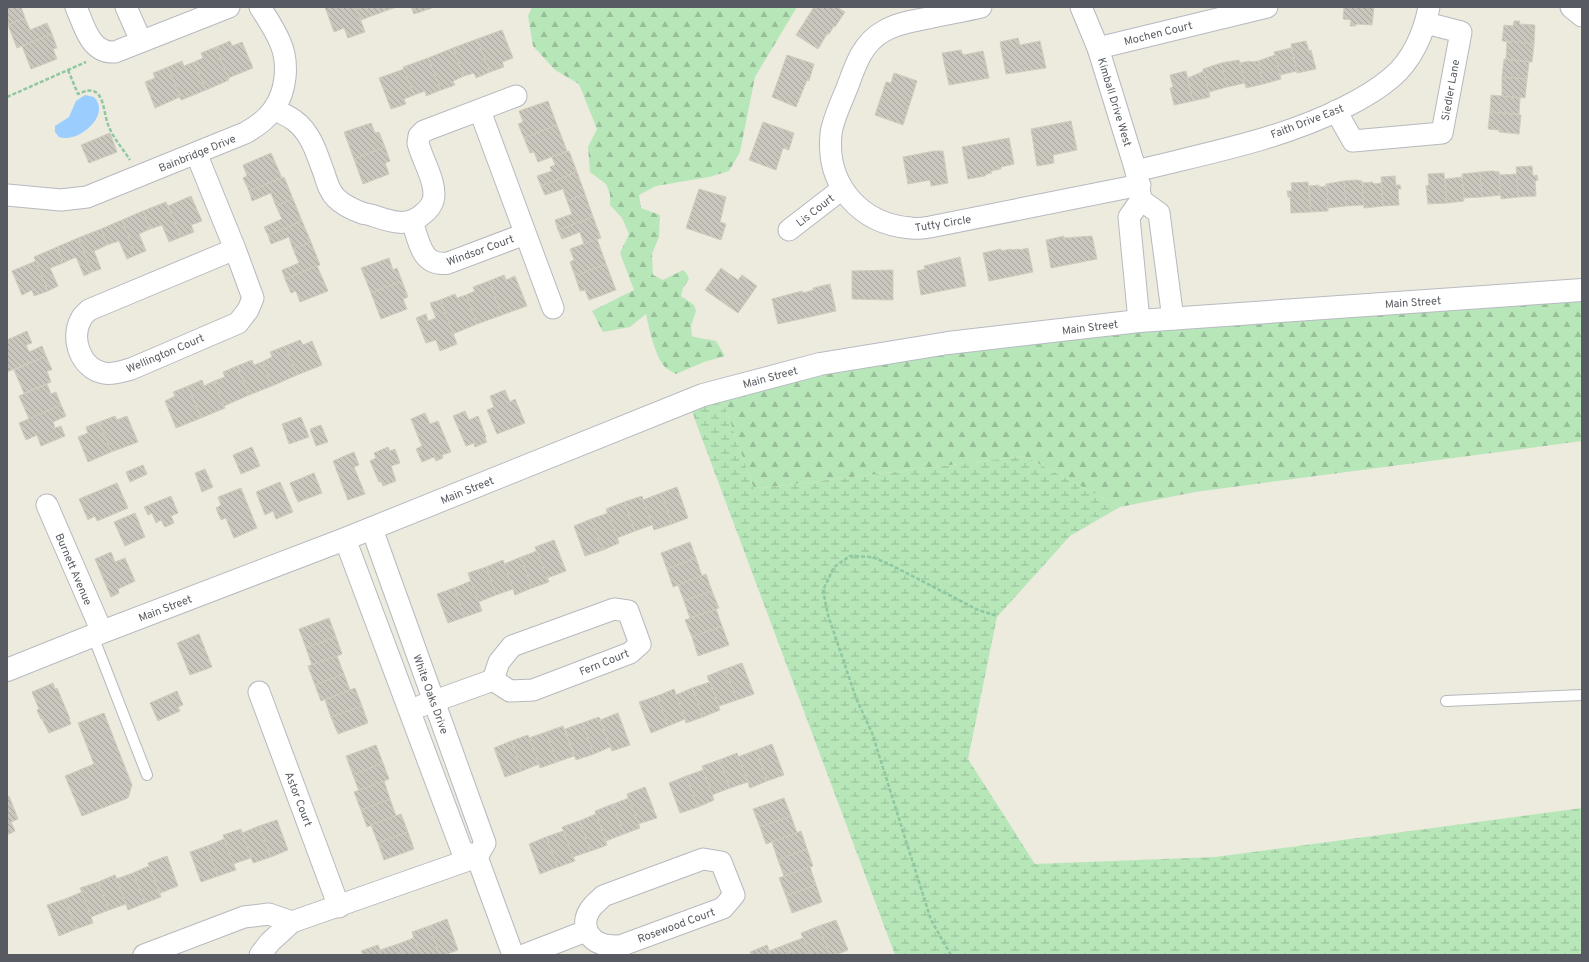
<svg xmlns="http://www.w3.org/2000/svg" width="1589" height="962" font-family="Overpass,sans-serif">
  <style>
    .forest { fill: url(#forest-firs) }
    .wetland { fill: url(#wetland-marsh) }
    .water { fill: #9bceff }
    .building { fill: url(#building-back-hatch); stroke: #d1ccbc }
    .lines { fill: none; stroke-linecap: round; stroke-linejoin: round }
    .lane-casing { stroke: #b6b9bf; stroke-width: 12 }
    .street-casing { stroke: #b6b9bf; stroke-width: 23 }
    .secondary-casing { stroke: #b7bbc2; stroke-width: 24 }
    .path { stroke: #8ec7a1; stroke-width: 2.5; stroke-dasharray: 4 2; stroke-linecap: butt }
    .lane { stroke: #fff; stroke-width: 10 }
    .street { stroke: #fff; stroke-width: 21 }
    .secondary { stroke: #fff; stroke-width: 22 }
    .labels { text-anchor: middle; stroke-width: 3; stroke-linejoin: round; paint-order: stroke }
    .street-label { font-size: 11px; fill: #575b61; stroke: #fff }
  </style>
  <defs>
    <pattern id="forest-firs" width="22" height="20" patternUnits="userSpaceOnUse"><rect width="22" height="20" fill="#b7e7b9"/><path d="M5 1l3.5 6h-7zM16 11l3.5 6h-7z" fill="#98be9a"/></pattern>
    <pattern id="wetland-marsh" width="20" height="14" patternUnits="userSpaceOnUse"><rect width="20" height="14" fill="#b7e7b9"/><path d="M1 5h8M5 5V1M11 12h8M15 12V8" fill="none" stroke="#98be9a"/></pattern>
    <pattern id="building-back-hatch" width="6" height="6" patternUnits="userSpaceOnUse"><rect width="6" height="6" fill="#c9c7bd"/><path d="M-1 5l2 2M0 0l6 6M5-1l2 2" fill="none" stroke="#a6a59d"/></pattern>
  </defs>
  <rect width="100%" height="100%" fill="#edeade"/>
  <!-- forest -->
  <g class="forest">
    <path d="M532,7H797L755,77L740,152L729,171L709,177L656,186L639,195L641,208L660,215L659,237L652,254L653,275L663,280L683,270L687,274L689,279L683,288L681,296L694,305L696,311L691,326L692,336C700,339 707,339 716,341L725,356L704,362L676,374C673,372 668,370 665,367C655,357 649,328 646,314L630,327L603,332L592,311L634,290L620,253L629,234L622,218L610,205V194L606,184L590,172L588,147L597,129L579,84L555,70L533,46L528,16Z"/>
    <polygon points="1582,290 1582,441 1195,492 1120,507 1024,456 754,489 719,390 948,343"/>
  </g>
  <!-- wetland -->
  <polygon class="wetland" points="719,390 754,489 1024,456 1120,507 1070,536 997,617 968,759 1035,864 1215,857 1582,808 1582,955 895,955 688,401"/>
  <!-- water -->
  <path class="water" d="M85,95L94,97C112,115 78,144 59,137L55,132V126L69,117L76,101Z"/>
  <!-- building -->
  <g class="building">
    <polygon points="7,7 21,7 25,18 8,25"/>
    <polygon points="325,7 356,7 365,32 348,38 344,28 334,32"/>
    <polygon points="356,7 383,7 385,11 361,20"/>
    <polygon points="383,7 397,7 385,11"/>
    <polygon points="411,7 431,7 432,8 414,14"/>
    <polygon points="814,7 837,7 845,12 835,27 834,26 829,34 827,34 818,49 796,35"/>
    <polygon points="1344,7 1374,7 1372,25 1356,24 1356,26 1350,26 1351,20 1343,19"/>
    <polygon points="25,18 30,30 47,23 52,34 17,48 8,25"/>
    <polygon points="1514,21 1520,21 1519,24 1535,25 1534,44 1502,41 1504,25 1513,26"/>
    <polygon points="502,30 513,58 502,62 504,67 490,72 477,39"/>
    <polygon points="52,34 57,48 53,49 57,59 31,69 22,46"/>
    <polygon points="1018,38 1020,45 1040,41 1046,68 1006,74 1000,42"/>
    <polygon points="477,39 490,72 476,78 474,73 464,76 453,48"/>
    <polygon points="230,41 232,46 242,42 253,68 228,78 216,47"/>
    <polygon points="1306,41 1309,51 1311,50 1316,69 1297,73 1291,44"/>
    <polygon points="1507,41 1534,44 1532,62 1506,59"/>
    <polygon points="216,47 229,80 206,90 194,62 203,58 201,53"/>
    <polygon points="453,48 464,76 453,81 455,85 441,90 428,58"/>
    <polygon points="1291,48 1297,71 1280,75 1274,52"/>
    <polygon points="961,50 963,55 983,51 989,78 949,85 942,53"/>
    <polygon points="787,55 814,64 809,81 807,80 796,107 772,97"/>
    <polygon points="1275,55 1281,79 1263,84 1258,61"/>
    <polygon points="428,58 441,90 426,96 425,91 414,95 403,67"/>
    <polygon points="1504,59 1529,62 1527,79 1502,77"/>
    <polygon points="1239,60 1245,83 1227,87 1221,63"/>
    <polygon points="182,61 184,66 194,62 206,90 181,100 168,67"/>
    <polygon points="1250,61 1251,62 1258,61 1263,84 1246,88 1240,63"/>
    <polygon points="1221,63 1227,87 1209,92 1203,69"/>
    <polygon points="168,67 180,97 155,108 145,82 155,78 153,73"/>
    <polygon points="404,69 414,95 404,99 406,104 391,109 379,78"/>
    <polygon points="1186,71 1193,101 1174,105 1170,88 1173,87 1170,75"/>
    <polygon points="1204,71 1210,97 1193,101 1188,78"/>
    <polygon points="894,73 917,81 903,125 875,115 886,82 891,83"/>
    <polygon points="1502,77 1527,79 1525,98 1502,96"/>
    <polygon points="1491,95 1520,98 1519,114 1490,112"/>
    <polygon points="548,101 557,125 524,138 518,124 523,122 519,111"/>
    <polygon points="1490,112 1521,115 1519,134 1499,132 1499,130 1488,129"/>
    <polygon points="1071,121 1077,150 1053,155 1054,163 1037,166 1031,129"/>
    <polygon points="763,122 794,133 789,150 783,148 776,170 749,160"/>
    <polygon points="371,123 375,133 379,132 385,147 354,159 344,132"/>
    <polygon points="557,125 567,151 538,162 534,152 530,153 524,138"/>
    <polygon points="110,133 117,152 89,163 81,145"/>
    <polygon points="1009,138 1014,164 1001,167 1001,169 991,171 992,173 987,174 985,176 968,179 962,147"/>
    <polygon points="385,147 390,161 385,163 389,174 363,184 354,159"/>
    <polygon points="569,151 577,172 541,186 537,176 552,171 550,167 555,165 552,157"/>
    <polygon points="934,151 943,151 948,183 931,186 930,180 908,184 903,157"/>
    <polygon points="271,153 282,178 249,191 243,178 247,176 243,165"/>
    <polygon points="1532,166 1533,176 1537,175 1538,180 1535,181 1536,196 1518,197 1516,167"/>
    <polygon points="1492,171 1499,172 1501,195 1482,197 1480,172"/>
    <polygon points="577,172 585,194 567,201 563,189 545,195 541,186"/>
    <polygon points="1480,172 1482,197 1464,198 1462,174"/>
    <polygon points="1444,173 1447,203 1428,204 1426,186 1429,185 1428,174"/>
    <polygon points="1517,174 1518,197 1501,199 1499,175"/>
    <polygon points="1395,176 1396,185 1400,185 1401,189 1398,189 1399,205 1383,206 1381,177"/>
    <polygon points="284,177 293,199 276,206 271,193 252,201 249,191"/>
    <polygon points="1462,177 1464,201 1447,203 1445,179"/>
    <polygon points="1356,180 1362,181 1364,205 1346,206 1344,181"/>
    <polygon points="1344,181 1346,206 1328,208 1326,184"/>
    <polygon points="1308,182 1311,212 1291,213 1290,197 1288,197 1287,191 1292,191 1291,183"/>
    <polygon points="1373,182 1373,184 1381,183 1383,206 1364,208 1362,183"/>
    <polygon points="1319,185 1319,187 1327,186 1328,211 1311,212 1309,186"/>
    <polygon points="699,189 726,197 720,222 726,224 721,240 686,228"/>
    <polygon points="585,194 593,217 558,230 555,220 572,214 567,201"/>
    <polygon points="191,196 202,221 191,225 194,232 181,237 168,206"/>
    <polygon points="293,199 302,221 268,235 264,227 282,219 276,206"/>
    <polygon points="166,202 181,237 169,242 162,225 150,229 143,211"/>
    <polygon points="143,211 150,229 139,234 146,251 136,255 122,220"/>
    <polygon points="593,217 601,238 584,244 580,232 562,239 558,230"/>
    <polygon points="122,220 136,255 127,259 119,241 107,245 101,229"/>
    <polygon points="302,221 311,242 293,249 289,237 271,244 268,235"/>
    <polygon points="101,229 107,245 94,251 101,269 92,272 78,238"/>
    <polygon points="1064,236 1064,238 1092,236 1097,259 1051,268 1046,240"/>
    <polygon points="78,238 92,272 84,276 76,257 63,263 57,247"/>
    <polygon points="597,239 606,264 575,276 570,262 574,260 570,249"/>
    <polygon points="311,242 320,265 285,279 282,270 299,263 293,249"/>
    <polygon points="57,247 63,263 50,268 58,286 48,291 34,257"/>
    <polygon points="1028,248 1033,272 989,281 983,253 1001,249 1001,251 1011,249 1011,250 1019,249 1020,250"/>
    <polygon points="960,257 966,286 921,295 917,271 925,269 924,266"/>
    <polygon points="389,258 393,270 397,268 402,281 371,293 361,268"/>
    <polygon points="36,261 48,291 34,296 32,290 22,295 12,271"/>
    <polygon points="606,264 616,290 589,300 585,290 580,291 575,276"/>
    <polygon points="317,266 328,291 300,302 296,291 291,293 285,279"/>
    <polygon points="721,268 738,280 742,275 757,286 738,313 705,290"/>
    <polygon points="893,270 893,300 852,299 852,271"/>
    <polygon points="504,275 506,280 515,276 527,306 502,315 489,281"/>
    <polygon points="402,281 408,297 403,299 407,309 381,319 371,293"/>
    <polygon points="489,281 502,315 477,324 466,295 475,291 473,287"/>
    <polygon points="830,284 836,311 778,324 772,299 802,291 803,293 813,290 813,288"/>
    <polygon points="455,294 457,298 466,295 477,324 453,334 440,300"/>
    <polygon points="440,300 457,344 440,351 436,340 426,343 416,318 426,314 428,321 436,318 430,303"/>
    <polygon points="27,331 32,343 26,345 29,352 42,346 46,356 7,372 7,340"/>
    <polygon points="300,340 303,345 312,341 322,365 297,375 285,346"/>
    <polygon points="285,346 297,375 272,386 262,362 272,357 270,352"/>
    <polygon points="46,356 52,370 47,371 51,382 24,393 14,370"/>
    <polygon points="252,360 254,365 262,362 272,386 249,395 237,366"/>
    <polygon points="237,366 249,395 224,406 214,381 225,377 223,372"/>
    <polygon points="202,380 204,386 214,381 225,408 201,418 188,386"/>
    <polygon points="47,384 51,394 56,392 61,405 29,419 19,396"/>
    <polygon points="188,386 201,418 176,428 165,401 175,396 173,392"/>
    <polygon points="505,390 510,402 515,399 525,423 497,434 487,410 494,407 490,396"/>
    <polygon points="61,405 66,416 53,422 55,428 61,426 65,436 41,446 37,435 26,440 19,423"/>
    <polygon points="465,411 469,420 478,416 486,437 485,438 487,442 475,447 474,443 466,446 453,416"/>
    <polygon points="425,413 430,424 438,421 451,452 442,455 443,458 436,461 434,457 422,462 416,449 422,446 411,419"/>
    <polygon points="115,416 117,420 127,416 138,442 111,452 99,422"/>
    <polygon points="301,417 309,437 289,444 282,424"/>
    <polygon points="99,422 111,452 88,462 78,437 88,433 86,427"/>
    <polygon points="321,425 328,442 316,446 310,429"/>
    <polygon points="252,447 260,466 241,474 233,455"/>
    <polygon points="388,447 390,451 395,449 400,463 391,466 396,481 383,486 381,481 379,482 370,461 376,458 374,453"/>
    <polygon points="354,452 359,465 354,467 365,494 348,500 333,461"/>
    <polygon points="143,465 147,474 130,482 126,472"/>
    <polygon points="205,469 213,487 202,492 195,473"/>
    <polygon points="314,473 322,493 298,502 290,483"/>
    <polygon points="280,482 293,512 276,519 273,511 265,515 256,492"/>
    <polygon points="117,483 128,508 97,521 95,516 88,520 79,499"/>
    <polygon points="677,487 688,518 672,524 661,493"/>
    <polygon points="241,488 257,528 234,538 226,518 221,520 216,508 221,505 218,497"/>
    <polygon points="661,493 672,524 654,530 643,500"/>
    <polygon points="171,496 178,513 171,516 174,523 165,527 161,520 156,523 152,513 148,515 144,507"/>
    <polygon points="642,496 652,525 635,531 624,502"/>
    <polygon points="624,502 635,531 617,538 606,509"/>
    <polygon points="135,513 145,537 125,546 114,522"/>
    <polygon points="608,513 619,543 603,550 591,519"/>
    <polygon points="591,519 603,550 585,556 574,526"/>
    <polygon points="554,540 566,571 547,578 535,547"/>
    <polygon points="690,542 696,558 667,569 661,553"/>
    <polygon points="537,551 549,582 532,588 521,557"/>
    <polygon points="111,552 115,562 125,558 135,581 118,589 119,593 111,597 95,559"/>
    <polygon points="521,557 532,588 515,595 504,564"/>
    <polygon points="696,558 702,576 673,587 667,569"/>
    <polygon points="503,560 513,589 496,595 486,567"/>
    <polygon points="486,567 496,595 478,602 468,573"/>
    <polygon points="706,574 712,591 684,601 678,585"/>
    <polygon points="471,581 482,611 465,617 454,588"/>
    <polygon points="454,588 465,617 448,623 437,594"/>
    <polygon points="712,591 719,608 690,618 684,601"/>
    <polygon points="716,609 722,626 692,637 685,620"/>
    <polygon points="329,618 336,637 306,648 299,629"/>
    <polygon points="722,626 729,645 698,656 692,637"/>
    <polygon points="199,634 212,667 190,675 177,643"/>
    <polygon points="336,637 342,654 312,665 306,648"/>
    <polygon points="337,656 344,674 315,685 308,666"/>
    <polygon points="742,663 754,694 737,700 725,669"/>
    <polygon points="725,669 737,700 719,706 707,676"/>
    <polygon points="344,674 350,690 321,701 315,685"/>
    <polygon points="710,682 720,710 703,717 692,688"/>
    <polygon points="53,683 55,689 57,688 70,719 69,719 71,724 49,733 42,719 41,719 37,710 39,709 32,692"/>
    <polygon points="355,688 362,706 331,717 325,700"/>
    <polygon points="692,688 703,717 686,723 676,695"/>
    <polygon points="674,689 685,719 668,726 657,696"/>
    <polygon points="177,691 183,705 178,707 180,711 158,721 150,703"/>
    <polygon points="657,696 668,726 651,733 639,702"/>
    <polygon points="362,706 368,723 338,734 331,717"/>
    <polygon points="104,713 132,785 128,798 82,816 65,776 94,764 78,723"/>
    <polygon points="618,713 630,745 612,751 600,720"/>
    <polygon points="599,717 610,747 594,754 582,723"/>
    <polygon points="582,723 594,754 576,760 565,729"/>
    <polygon points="563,726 574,756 557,762 546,732"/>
    <polygon points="546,732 557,762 540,768 529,738"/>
    <polygon points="528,735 539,764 522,771 511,741"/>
    <polygon points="511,741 522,771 505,777 494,748"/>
    <polygon points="772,744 784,775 767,781 756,750"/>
    <polygon points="376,745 383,763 353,775 346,756"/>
    <polygon points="756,750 767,781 750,788 738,757"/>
    <polygon points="737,753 748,782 730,788 719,760"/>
    <polygon points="719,760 730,788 712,795 702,766"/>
    <polygon points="383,763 389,779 359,791 353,775"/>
    <polygon points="703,770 714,800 698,807 686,776"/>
    <polygon points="686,776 698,807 680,813 669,783"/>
    <polygon points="384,781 390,799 361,810 354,792"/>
    <polygon points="645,787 657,818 638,824 627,794"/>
    <polygon points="9,796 18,819 11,822 15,831 7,835 7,797"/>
    <polygon points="629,798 640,828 624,834 613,804"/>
    <polygon points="784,798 791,816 760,827 753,809"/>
    <polygon points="390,799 396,816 367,827 361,810"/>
    <polygon points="613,804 624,834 606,841 595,811"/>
    <polygon points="401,814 408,832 378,843 371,825"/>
    <polygon points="596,814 607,845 591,851 579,821"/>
    <polygon points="791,816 797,833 766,844 760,827"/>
    <polygon points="277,820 288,850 271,857 259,826"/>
    <polygon points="579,821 591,851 573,857 562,827"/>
    <polygon points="259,826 271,857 253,863 242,833"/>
    <polygon points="241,829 251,858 233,864 223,835"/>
    <polygon points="563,831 575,861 558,867 546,837"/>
    <polygon points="801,831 807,849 778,860 772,842"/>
    <polygon points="408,832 414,849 384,860 378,843"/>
    <polygon points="546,837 558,867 540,874 529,844"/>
    <polygon points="224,839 236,870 218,876 207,846"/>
    <polygon points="207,846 218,876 201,882 190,852"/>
    <polygon points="807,849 813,866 784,876 778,860"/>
    <polygon points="167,856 178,886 160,893 148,863"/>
    <polygon points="149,866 161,897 145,903 133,873"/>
    <polygon points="810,867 816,885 786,896 779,878"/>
    <polygon points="133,873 145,903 128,910 116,879"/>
    <polygon points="115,875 126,904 109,910 98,882"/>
    <polygon points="98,882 109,910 91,917 80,888"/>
    <polygon points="816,885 822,902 792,913 786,896"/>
    <polygon points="82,892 93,923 76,929 65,899"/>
    <polygon points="65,899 76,929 59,936 47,905"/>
    <polygon points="447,919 458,950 444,955 440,955 429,926"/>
    <polygon points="836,920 848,950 836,955 830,955 819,926"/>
    <polygon points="429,926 440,955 421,955 414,938 412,932"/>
    <polygon points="819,926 830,955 810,955 803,938 801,933"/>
    <polygon points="414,938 421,955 402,955 398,944"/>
    <polygon points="803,938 810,955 791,955 787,944"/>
    <polygon points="398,944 402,955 382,955 380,950"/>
    <polygon points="787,944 791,955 771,955 769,951"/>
    <polygon points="378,945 382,955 363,955 361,951"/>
    <polygon points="767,945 771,955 751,955 750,952"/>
  </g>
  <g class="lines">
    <defs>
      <g id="lane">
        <polyline points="93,636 147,775"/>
        <polyline points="1446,701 1582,695"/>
      </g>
      <g id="street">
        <path d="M76,7C84,25 90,54 115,52L229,7"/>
        <polyline points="126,7 141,41"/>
        <path d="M981,7C964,11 946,14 928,18C913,21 897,23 884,31C862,43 855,66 847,88C842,100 832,122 831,134C826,185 860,224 911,228C917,229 924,228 930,227L1140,185"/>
        <polyline points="1081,7 1098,48 1136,171 1141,200 1129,217 1139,321"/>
        <polyline points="1571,7 1582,16"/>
        <polyline points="1098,48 1267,7"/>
        <path d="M274,109C281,113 289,116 295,121C312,134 317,155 324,173C327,182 329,191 336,198C342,204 354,210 362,213C365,214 368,214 371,215C389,221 408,229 424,213C428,210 431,206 433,201C438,184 422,160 418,143L419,136L424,131L516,96"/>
        <polyline points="480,111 553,308"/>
        <polyline points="1336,111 1353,141 1442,133 1461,32 1426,23"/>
        <path d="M196,153L235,249L89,310C87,312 83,315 81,319C70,339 81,369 104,373C113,375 123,371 131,369L238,323L248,310L253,298L235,249"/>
        <path d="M1136,171C1207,153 1280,140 1345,107C1361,99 1377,90 1391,78C1412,61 1424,33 1429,7"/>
        <path d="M7,195L61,200L87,197L245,133C256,127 266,120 273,110C287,91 289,62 280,42C275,30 267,18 260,7"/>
        <polyline points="1141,200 1159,213 1173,319"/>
        <path d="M412,221C419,241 421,267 448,263L525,234"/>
        <polyline points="789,230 842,189"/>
        <polyline points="47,505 102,632"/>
        <polyline points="345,539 462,851 477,857 485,843 372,529"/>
        <polyline points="259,692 339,907"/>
        <polyline points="421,706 493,680 499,662 512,646 614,609 628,611 640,644 630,653 533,690 510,691 493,680"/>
        <path d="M703,859L721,862L734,895L723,908L620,946C615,946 609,946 605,945C586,940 580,922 592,907C595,903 600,900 603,896Z"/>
        <polyline points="144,955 244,917 269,914 292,922"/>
        <polyline points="260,955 270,942 292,922 477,857 513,955"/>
        <polyline points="524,955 586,931"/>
      </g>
      <polyline id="secondary" points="7,670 102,632 345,539 703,395 820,364 948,343 1139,321 1582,290"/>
    </defs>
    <!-- lane casing -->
    <use href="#lane" class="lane-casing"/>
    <!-- street casing -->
    <use href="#street" class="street-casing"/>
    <!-- secondary casing -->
    <use href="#secondary" class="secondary-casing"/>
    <!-- path -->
    <g class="path">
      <path d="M68,70L78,94C106,80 102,112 109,127C114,139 123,149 130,160"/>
      <polyline points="7,97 86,62"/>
      <polyline points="951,955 931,920 872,733 856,698 828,615 823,590 834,567 850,556 872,557 889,564 978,610 997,616"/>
    </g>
    <!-- lane -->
    <use href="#lane" class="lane"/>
    <!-- street -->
    <use href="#street" class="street"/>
    <!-- secondary -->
    <use href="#secondary" class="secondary"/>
  </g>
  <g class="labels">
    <!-- street labels -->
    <g class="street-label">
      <text transform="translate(1158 33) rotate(-14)" y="4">Mochen Court</text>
      <text transform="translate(1450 90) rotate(-80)" y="4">Siedler Lane</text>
      <text transform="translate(1115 102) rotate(73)" y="4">Kimball Drive West</text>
      <text transform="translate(1307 121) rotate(-21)" y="4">Faith Drive East</text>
      <text transform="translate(197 153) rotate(-22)" y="4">Bainbridge Drive</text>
      <text transform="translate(815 210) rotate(-38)" y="4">Lis Court</text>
      <text transform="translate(943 223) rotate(-9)" y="4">Tutty Circle</text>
      <text transform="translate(480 250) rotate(-20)" y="4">Windsor Court</text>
      <text transform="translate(1413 302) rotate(-4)" y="4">Main Street</text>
      <text transform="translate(1090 327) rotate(-7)" y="4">Main Street</text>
      <text transform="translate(165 353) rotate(-23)" y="4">Wellington Court</text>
      <text transform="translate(770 377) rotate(-15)" y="4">Main Street</text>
      <text transform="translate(467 490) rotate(-22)" y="4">Main Street</text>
      <text transform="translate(74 569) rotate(67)" y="4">Burnett Avenue</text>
      <text transform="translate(165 608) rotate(-21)" y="4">Main Street</text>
      <text transform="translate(604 662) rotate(-22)" y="4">Fern Court</text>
      <text transform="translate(431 694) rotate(70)" y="4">White Oaks Drive</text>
      <text transform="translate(299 799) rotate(69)" y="4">Astor Court</text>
      <text transform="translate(676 925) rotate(-20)" y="4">Rosewood Court</text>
    </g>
  </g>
  <!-- border -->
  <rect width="1589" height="962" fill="none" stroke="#575b61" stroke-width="16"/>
</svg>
